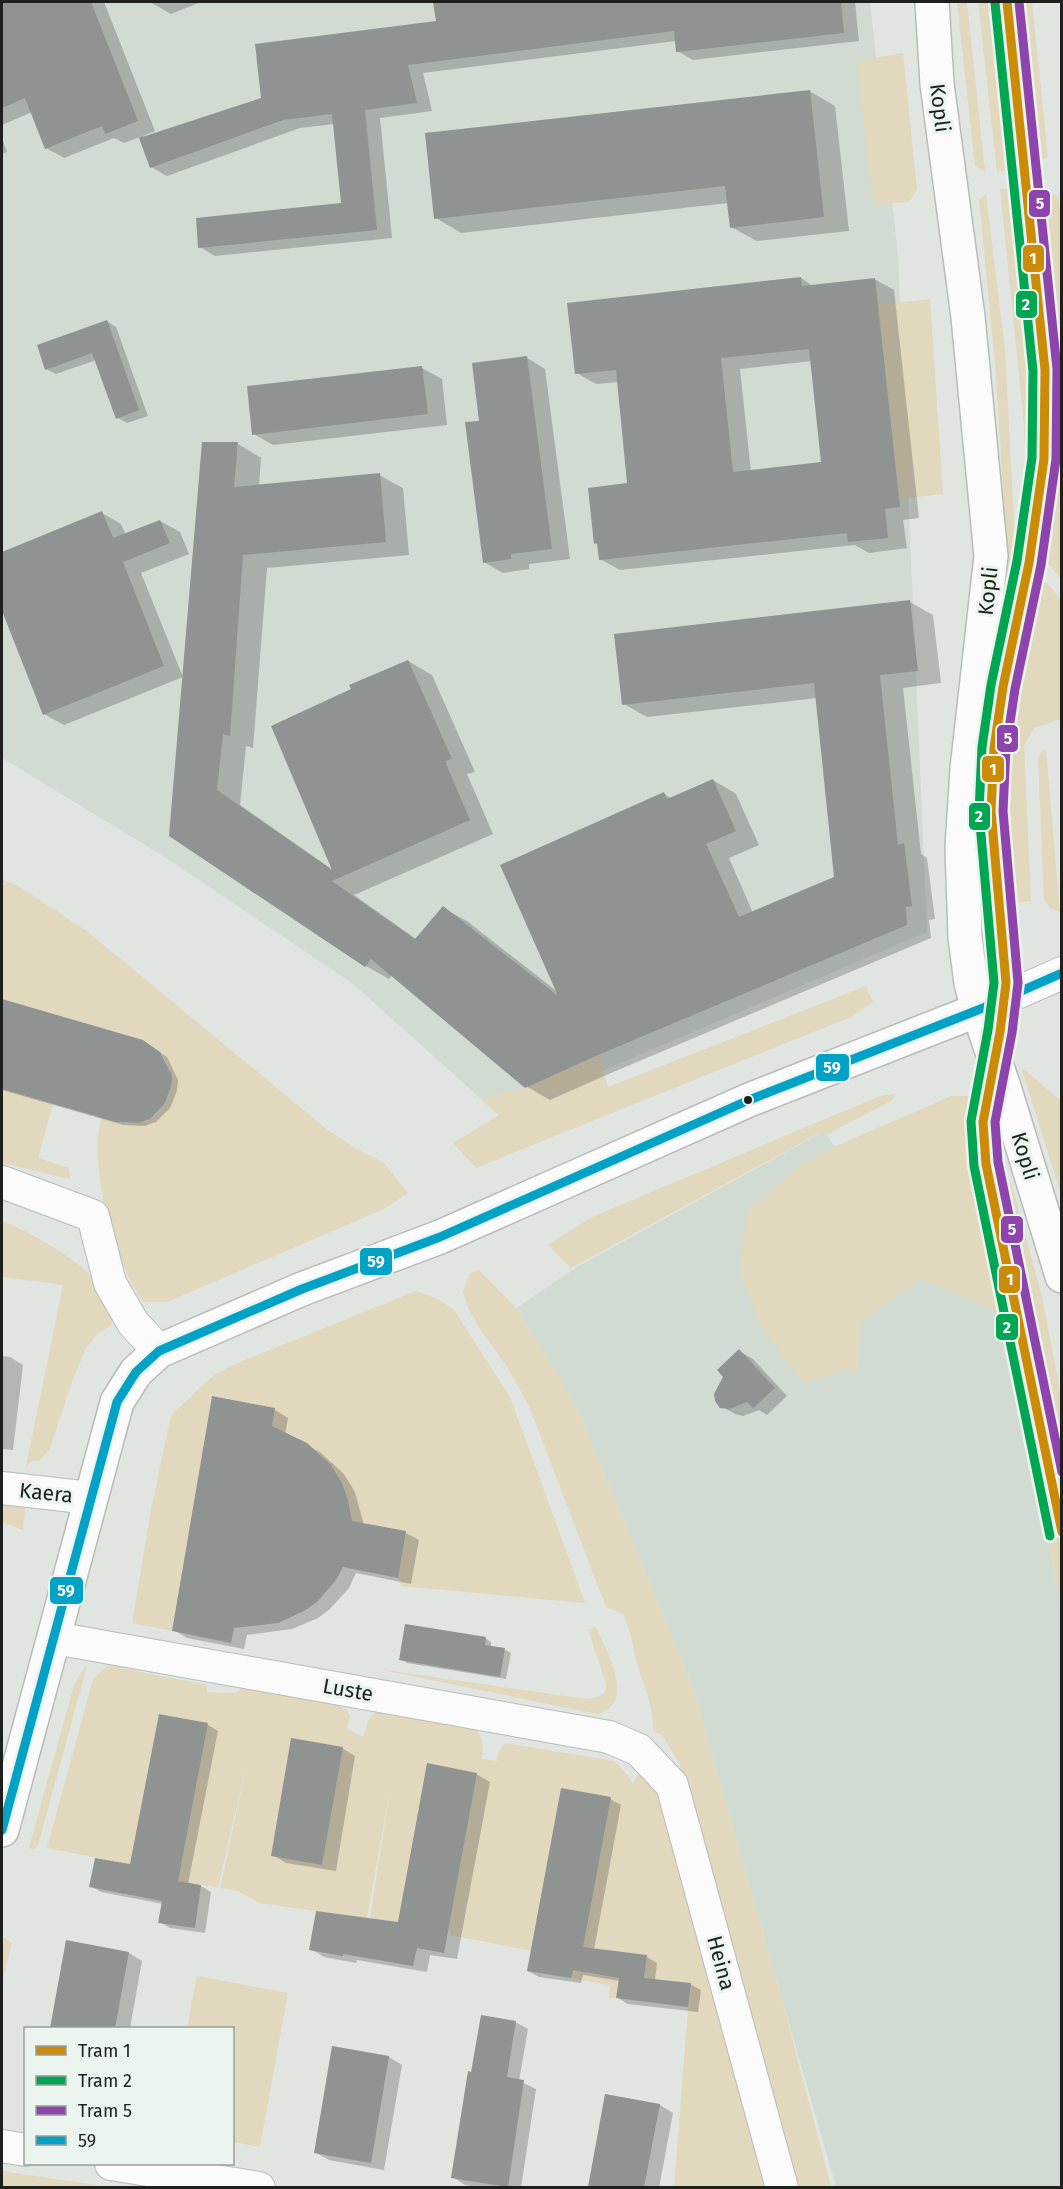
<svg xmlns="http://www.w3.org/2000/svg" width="1063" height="2189" font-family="'Fira Sans',sans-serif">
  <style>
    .built { fill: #d1dbd2 }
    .green { fill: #e1d8bd; fill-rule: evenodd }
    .shadow { fill: #0003; fill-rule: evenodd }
    .building { fill: #8f9391; fill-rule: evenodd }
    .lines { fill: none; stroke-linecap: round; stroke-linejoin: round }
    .minor-casing { stroke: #b8bcb9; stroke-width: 34 }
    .tertiary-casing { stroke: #b8bcb9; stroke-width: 36 }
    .minor { stroke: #fafbfa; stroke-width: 32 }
    .tertiary { stroke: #fafbfa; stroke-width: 33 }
    .bus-1-casing { stroke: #ebf4ee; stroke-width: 14 }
    .bus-1 { stroke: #01a2c5; stroke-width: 9 }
    .tram-1-casing { stroke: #ebf4ee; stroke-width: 14 }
    .tram-2-casing { stroke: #ebf4ee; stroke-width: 14 }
    .tram-3-casing { stroke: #ebf4ee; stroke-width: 14 }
    .tram-1 { stroke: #cb8b06; stroke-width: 9 }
    .tram-2 { stroke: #00a651; stroke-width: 9 }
    .tram-3 { stroke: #8e44ad; stroke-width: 9 }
    .bus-dot { fill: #1d201d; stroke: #ebf4ee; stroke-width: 2 }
    .labels { text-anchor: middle; stroke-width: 6; stroke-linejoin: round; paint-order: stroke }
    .street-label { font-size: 21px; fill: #1d201d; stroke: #ebf4ee }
    .line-badge { stroke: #ebf4ee; stroke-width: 2 }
    .badge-label { font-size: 16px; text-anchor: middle; font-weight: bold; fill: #fff }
  </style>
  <rect width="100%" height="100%" fill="#e0e5e1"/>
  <!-- built -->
  <g class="built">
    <polygon points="2,2 870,2 898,255 927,932 499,1115 352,983 163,856 2,758"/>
    <polygon points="824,1131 839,1153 972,1131 1061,1609 1061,2187 836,2187 692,1685 576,1406 516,1308 577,1267"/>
  </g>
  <!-- green -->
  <g class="green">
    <polygon points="957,2 967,2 985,171 975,166"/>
    <polygon points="978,2 1032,2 1048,157 1029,167 997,172"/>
    <polygon points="903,53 917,189 909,202 873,205 857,61"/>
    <polygon points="1034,187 1059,197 1061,223 1061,579 1028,539 1024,424 1000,189"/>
    <polygon points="986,194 1005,350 1016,559 1051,587 1062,602 1061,719 1034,728 1024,746 1031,901 982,907 980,867 984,778 1005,605 1004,506 996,375 979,199"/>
    <polygon points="930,299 943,494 899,499 878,305"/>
    <polygon points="1046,749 1060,912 1051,909 1044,899 1038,759 1042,750"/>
    <path d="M2,879L20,887L88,932L329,1131L355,1148L383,1162L408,1193L384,1209L167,1302H143C113,1260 89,1168 101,1118C112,1121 125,1125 137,1123C170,1119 180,1077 162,1054C157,1048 149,1044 143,1040L2,999Z"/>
    <polygon points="866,986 873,1002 851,1017 476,1168 453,1143 499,1115 481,1099 525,1088 598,1055 608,1087"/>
    <polygon points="1022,1070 1026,1071 1061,1101 1061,1194"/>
    <polygon points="980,1088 1015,1196 1042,1297 1061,1395 1061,1609 1007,1315 921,1278 859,1323 858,1367 804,1383 759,1323 740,1271 747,1211 801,1165 834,1147 951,1096 978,1096"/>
    <polygon points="2,1089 53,1104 38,1158 69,1168 70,1179 2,1163"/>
    <polygon points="896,1094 891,1101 826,1135 823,1131 571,1268 548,1245 592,1217 880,1096"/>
    <path d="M2,1221C28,1231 78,1259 95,1280C104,1291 108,1307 113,1319L111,1325L97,1334L86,1348L73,1379L50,1449L39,1461H32L26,1466L63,1285L2,1277Z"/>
    <path d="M479,1270L516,1308L576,1406L692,1685L783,2003L831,2187H796L750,2014L679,1762L662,1735L653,1731C653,1700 643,1687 636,1659C632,1643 630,1628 623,1614L606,1607L529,1406L506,1365L480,1329L468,1307L463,1292L470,1273Z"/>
    <path d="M416,1291L438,1299L454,1310L510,1397L585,1603L401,1586L398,1578L406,1531L352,1521C346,1474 317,1440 272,1428L275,1408L212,1396L172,1631L132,1623L151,1510L171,1415L204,1384L217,1373L237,1363Z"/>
    <polygon points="2,1504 25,1508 23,1530 2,1522"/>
    <path d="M596,1627C606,1651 638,1703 597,1714L378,1669L587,1699L599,1697L606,1691V1683L588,1629Z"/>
    <path d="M110,1664L131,1670L207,1685V1692L235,1693L244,1688L335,1704L347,1710L350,1716L347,1728L363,1737L368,1721L377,1711L473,1728C485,1737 483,1746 482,1759L497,1761L498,1753L505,1743L614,1761L626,1773L633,1783L640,1772L655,1789L668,1818L769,2187H674L690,1983L658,1979L655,1984L619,1979L616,1998H609L610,1985L571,1978L574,1959L450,1935L451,1931L370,1918L391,1784L367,1918L259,1903L238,1891L220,1888L248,1759L218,1887L141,1876L129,1864L47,1848L93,1679ZM160,1714L208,1723L186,1839L137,1829ZM291,1739L343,1747L322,1865L271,1855ZM427,1764L477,1773L455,1891L405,1881ZM561,1788L611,1798L588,1916L539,1906ZM622,1952L647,1955L644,1980Z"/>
    <polygon points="87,1666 38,1845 34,1849 29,1848 74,1685 82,1671"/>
    <polygon points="4,1937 12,1943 2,1982 2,1946"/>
    <polygon points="197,1976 288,1993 260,2147 233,2142 232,2028 187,2028"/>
    <polygon points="2,2171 96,2185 93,2188 2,2187"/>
  </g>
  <!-- shadow -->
  <g class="shadow">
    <polygon points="36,2 104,2 155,131 143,136 144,138 263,99 437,23 435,2 855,2 859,41 693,60 677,51 676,41 423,73 432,111 380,118 392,238 215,256 200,247 342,205 334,124 300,128 167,176 151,167 140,137 124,143 114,138 64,158 46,148 32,112 2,125 2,17"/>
    <polygon points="150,2 201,2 171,14"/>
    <polygon points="809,91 835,106 849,231 757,241 731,227 728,203 461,233 436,218"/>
    <polygon points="2,138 7,152 2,154"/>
    <path d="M801,278L813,286L874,279L894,290L919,518L903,520L907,548L869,553L855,545L620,570L600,559L599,545L595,543L628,485L619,382L596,384L577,373ZM812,361L823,464L751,472L740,369Z"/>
    <polygon points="107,321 116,327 148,416 127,423 118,418 96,360 56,374 46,369"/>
    <polygon points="527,358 545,369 570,559 529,564 529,569 503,573 484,562 481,422"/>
    <polygon points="422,368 442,379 447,425 273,445 254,434"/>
    <polygon points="238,444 261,458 259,486 379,475 403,488 409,555 267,568 253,748 246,746 240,805 333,870 353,690 408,661 432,675 475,772 467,774 493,834 354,895 416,939 443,908 467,921 559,993 664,794 671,798 713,780 736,794 759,845 729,858 753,913 836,878 817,698 647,717 624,704 910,602 933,615 941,683 903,688 921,854 927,858 935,919 929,920 931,938 611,1073 550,1100 526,1086 392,975 389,979 366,966 171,835"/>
    <polygon points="102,513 121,524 126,535 160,521 180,532 189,554 141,573 183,677 64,725 44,714 2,607 2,553"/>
    <polygon points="2,1001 142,1042 150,1046 167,1057 178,1080 177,1091 170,1108 156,1122 145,1126 123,1125 2,1090"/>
    <polygon points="739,1351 753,1359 787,1396 767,1415 759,1410 743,1416 735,1414 721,1406"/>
    <polygon points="2,1356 10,1357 23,1365 13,1450 2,1449"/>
    <polygon points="213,1397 275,1410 288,1418 285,1434 320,1452 344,1474 355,1492 364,1525 406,1533 419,1540 411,1584 356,1573 349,1588 330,1609 318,1618 292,1629 247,1635 244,1649 187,1638 174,1630"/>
    <polygon points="485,1638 491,1642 491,1647 504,1649 511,1653 506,1679 407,1663 401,1659"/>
    <polygon points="161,1715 208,1725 218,1731 188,1884 201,1886 211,1892 205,1933 170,1928 160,1922 163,1904 101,1892 91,1886 132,1866"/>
    <polygon points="342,1748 355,1756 336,1871 286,1863 273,1855"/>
    <polygon points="476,1774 490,1782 457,1959 430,1955 427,1972 357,1960 356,1963 324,1957 311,1949 399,1924"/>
    <polygon points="610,1799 621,1805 594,1950 647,1957 657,1963 655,1980 690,1984 701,1990 698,2012 628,2004 618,1998 620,1981 583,1975 581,1983 539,1977 528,1971"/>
    <polygon points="68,1941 129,1953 142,1961 130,2028 51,2028"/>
    <polygon points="515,2022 528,2029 519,2081 536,2089 521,2188 483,2188 465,2185 453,2177 473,2074"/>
    <polygon points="334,2047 389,2057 402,2065 384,2170 329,2160 315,2152"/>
    <polygon points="606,2096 660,2105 673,2113 659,2188 589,2188"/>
  </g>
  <!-- building -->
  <g class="building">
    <polygon points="2,2 91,2 138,121 105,134 102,126 45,149 25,98 2,108"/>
    <polygon points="433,2 841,2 844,33 676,52 674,31 408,65 417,103 365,110 377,230 198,248 196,218 341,203 332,114 283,120 150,168 139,138 261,98 255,44 436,21"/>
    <polygon points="810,90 824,217 730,228 725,186 434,219 425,133"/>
    <path d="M801,277L802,286L875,278L900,507L885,509L888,538L848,542L847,533L599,560L597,543L594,544L588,488L627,483L616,370L575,374L567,303ZM809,349L821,462L733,472L721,358Z"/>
    <polygon points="107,320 139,410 116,419 92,353 45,370 37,345"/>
    <polygon points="527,356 552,549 511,554 511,559 483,563 465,422 479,421 472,363"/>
    <polygon points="422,366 428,414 252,435 247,386"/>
    <polygon points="202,442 238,442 234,487 380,473 386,542 243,555 230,736 223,734 217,790 332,870 271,726 351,689 349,685 408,660 452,759 445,761 470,820 332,881 415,939 443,906 558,996 500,865 664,792 667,799 713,779 736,831 706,844 739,917 834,877 814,683 622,705 614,634 910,600 918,671 880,675 898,845 904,843 912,906 906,907 907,925 598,1055 525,1088 371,959 365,967 169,836"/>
    <polygon points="102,511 113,538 160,520 170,543 123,562 164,666 43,715 2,611 2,552"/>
    <polygon points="2,999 143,1040 160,1052 172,1076 171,1087 164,1105 150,1119 138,1123 116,1122 2,1089"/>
    <polygon points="739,1349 775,1388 753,1408 747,1402 729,1409 720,1408 715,1401 714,1394 723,1377 717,1370"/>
    <polygon points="212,1396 275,1408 272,1426 307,1443 331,1465 342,1483 348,1500 352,1521 406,1531 398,1578 343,1567 336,1580 317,1602 304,1611 278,1623 234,1628 231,1643 172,1631"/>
    <polygon points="405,1624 486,1637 485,1645 505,1648 500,1677 399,1660"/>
    <polygon points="159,1714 208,1723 178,1881 201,1885 195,1928 158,1923 162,1901 89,1887 95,1858 130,1864"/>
    <polygon points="291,1738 343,1747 322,1865 271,1856"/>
    <polygon points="427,1763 477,1773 444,1953 417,1948 413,1966 343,1954 343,1956 309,1950 316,1911 398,1922"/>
    <polygon points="561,1788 611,1797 583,1947 647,1955 644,1978 691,1983 688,2007 616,1998 619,1978 573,1970 571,1978 527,1971"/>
    <polygon points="66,1940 129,1952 115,2028 50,2028"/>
    <polygon points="481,2015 516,2021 507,2077 524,2080 508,2187 451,2178 468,2071 471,2072"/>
    <polygon points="332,2046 389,2056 371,2163 314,2153"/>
    <polygon points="605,2094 660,2104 644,2187 588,2187"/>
  </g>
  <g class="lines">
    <defs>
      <g id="minor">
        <polyline points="978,1010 1062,973"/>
        <polyline points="2,1182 93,1216 110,1283 133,1323 159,1351"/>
        <polyline points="2,1488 91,1498"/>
        <polyline points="55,1638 609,1737 639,1750 672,1785 782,2188"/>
        <polyline points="2,2146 26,2150"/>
        <polyline points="111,2164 259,2188"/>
      </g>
      <g id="tertiary">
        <polyline points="932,2 937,84 968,317 991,556 967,769 962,847 965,937 971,983 978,1010 1005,1090 1062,1276"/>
        <polyline points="2,1830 117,1402 136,1372 159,1351 302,1289 440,1237 749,1100 978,1010"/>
      </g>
    </defs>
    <!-- minor casing -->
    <use href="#minor" class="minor-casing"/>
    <!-- tertiary casing -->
    <use href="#tertiary" class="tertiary-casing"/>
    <!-- minor -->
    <use href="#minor" class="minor"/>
    <!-- tertiary -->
    <use href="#tertiary" class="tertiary"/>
    <defs>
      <polyline id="bus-1" points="2,1830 117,1402 136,1372 159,1351 302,1289 440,1237 749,1100 978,1010 1062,973"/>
    </defs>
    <!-- bus-1 casing -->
    <use href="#bus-1" class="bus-1-casing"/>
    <!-- bus-1 -->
    <use href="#bus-1" class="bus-1"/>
    <defs>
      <polyline id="tram-1" points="1007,2 1045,370 1044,459 1029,563 1003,687 994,748 991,811 1006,983 1000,1032 983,1122 986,1164 1062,1532"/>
      <polyline id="tram-2" points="995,3 1033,371 1032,458 1017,561 991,685 982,747 979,812 994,983 988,1030 971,1121 974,1166 1050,1536"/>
      <polyline id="tram-3" points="1019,2 1057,369 1056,459 1041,565 1015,689 1006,749 1003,811 1018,983 1012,1033 995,1122 998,1162 1062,1472"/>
    </defs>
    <!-- tram-1 casing -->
    <use href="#tram-1" class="tram-1-casing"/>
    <!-- tram-2 casing -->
    <use href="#tram-2" class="tram-2-casing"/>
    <!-- tram-3 casing -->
    <use href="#tram-3" class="tram-3-casing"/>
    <!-- tram-1 -->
    <use href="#tram-1" class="tram-1"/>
    <!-- tram-2 -->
    <use href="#tram-2" class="tram-2"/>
    <!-- tram-3 -->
    <use href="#tram-3" class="tram-3"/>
  </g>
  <!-- markers -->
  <circle class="bus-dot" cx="748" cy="1100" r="5"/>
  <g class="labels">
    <!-- street labels -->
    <g class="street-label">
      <text transform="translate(940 108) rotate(83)" y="7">Kopli</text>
      <text transform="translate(988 591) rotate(-84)" y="7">Kopli</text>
      <text transform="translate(1025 1156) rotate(73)" y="7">Kopli</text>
      <text transform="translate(46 1493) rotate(6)" y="7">Kaera</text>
      <text transform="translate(348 1690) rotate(10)" y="7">Luste</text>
      <text transform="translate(721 1963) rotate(75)" y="7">Heina</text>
    </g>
  </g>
  <g class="line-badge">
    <rect x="1028" y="189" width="23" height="29" rx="6" fill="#8e44ad"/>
    <rect x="1022" y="244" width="23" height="29" rx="6" fill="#cb8b06"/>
    <rect x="1015" y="290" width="23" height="29" rx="6" fill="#00a651"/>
    <rect x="996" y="724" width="23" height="29" rx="6" fill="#8e44ad"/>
    <rect x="981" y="755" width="24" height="28" rx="6" fill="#cb8b06"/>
    <rect x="968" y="802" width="23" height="29" rx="6" fill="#00a651"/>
    <rect x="815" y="1053" width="35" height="29" rx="6" fill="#01a2c5"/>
    <rect x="1000" y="1215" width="24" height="29" rx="6" fill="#8e44ad"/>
    <rect x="359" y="1247" width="34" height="29" rx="6" fill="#01a2c5"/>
    <rect x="998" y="1265" width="23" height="29" rx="6" fill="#cb8b06"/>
    <rect x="995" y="1313" width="24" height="28" rx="6" fill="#00a651"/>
    <rect x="49" y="1576" width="35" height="29" rx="6" fill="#01a2c5"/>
  </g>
  <g class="badge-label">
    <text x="1040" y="209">5</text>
    <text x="1033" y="264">1</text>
    <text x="1026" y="310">2</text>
    <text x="1008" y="744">5</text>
    <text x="993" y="775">1</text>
    <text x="979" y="822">2</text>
    <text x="832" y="1073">59</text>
    <text x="1012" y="1235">5</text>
    <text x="376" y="1267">59</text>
    <text x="1010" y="1285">1</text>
    <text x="1007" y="1333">2</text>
    <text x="66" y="1596">59</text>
  </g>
  <!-- border -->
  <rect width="1063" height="2189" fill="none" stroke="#1d201d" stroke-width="6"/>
  <!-- legend -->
  <rect x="24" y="2027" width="210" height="138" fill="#ebf4ee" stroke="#999f9a" stroke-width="1.5"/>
  <rect x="36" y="2046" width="30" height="9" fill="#cb8b06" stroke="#999f9a" stroke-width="1.5"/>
  <text x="78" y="2057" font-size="18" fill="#1d201d">Tram 1</text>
  <rect x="36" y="2076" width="30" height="9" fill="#00a651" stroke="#999f9a" stroke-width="1.5"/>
  <text x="78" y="2087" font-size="18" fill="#1d201d">Tram 2</text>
  <rect x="36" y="2106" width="30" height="9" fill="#8e44ad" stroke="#999f9a" stroke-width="1.5"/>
  <text x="78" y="2117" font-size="18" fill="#1d201d">Tram 5</text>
  <rect x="36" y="2136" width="30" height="9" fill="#01a2c5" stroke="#999f9a" stroke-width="1.5"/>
  <text x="78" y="2147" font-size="18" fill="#1d201d">59</text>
</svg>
